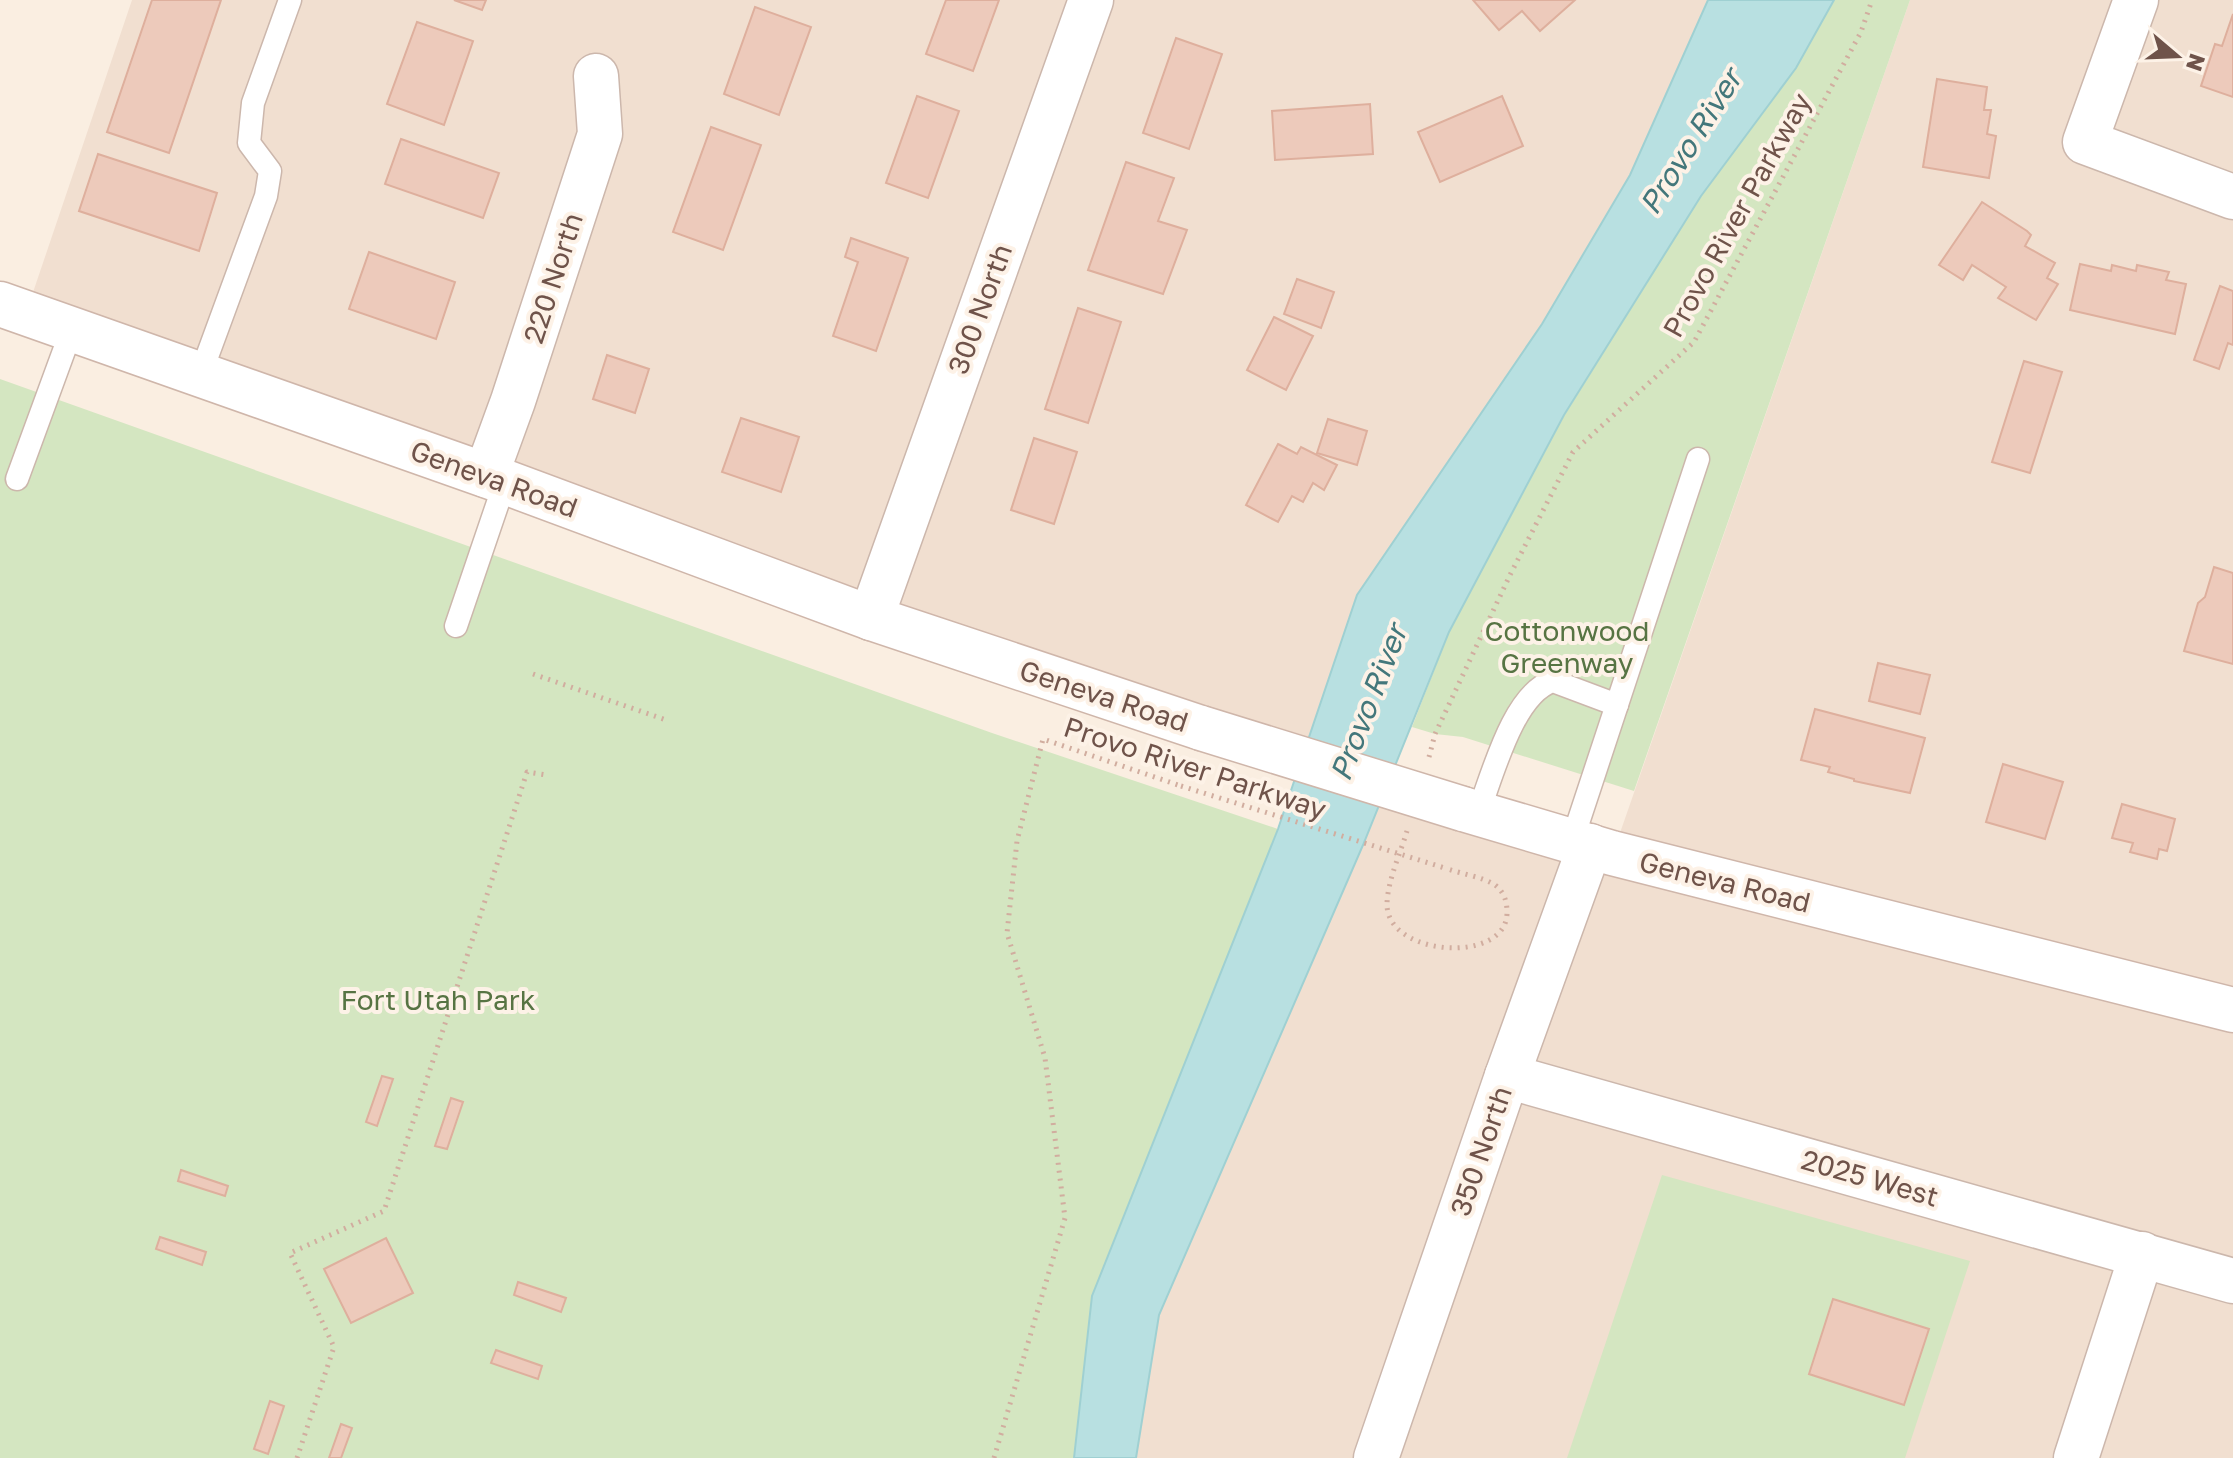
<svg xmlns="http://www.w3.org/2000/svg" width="2233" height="1458" font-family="'Golos Text',sans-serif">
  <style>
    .residential { fill: #f1dfd0 }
    .green { fill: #d4e6c1 }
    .water { fill: #b8e0e1; stroke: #9fd0d2; stroke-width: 2 }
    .building { fill: #edcabb; stroke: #deaf9d; stroke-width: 2 }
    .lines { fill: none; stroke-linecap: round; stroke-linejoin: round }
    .lane-casing { stroke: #ccb7ac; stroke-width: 25 }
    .street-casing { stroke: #ccb7ac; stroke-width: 47 }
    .secondary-casing { stroke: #cfb6aa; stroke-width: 47 }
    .path { stroke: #d1ad9f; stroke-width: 5; stroke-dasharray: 2 6; stroke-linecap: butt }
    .lane { stroke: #fff; stroke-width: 22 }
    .street { stroke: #fff; stroke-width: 44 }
    .secondary { stroke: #fff; stroke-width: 44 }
    .secondary-bridge-casing { stroke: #cfb6aa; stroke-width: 47; stroke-linecap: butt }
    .path-bridge { stroke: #d1ad9f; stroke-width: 5; stroke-dasharray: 2 6; stroke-linecap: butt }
    .secondary-bridge { stroke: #fff; stroke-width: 44 }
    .labels { text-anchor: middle; stroke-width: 8; stroke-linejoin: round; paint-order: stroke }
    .street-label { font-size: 28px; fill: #6f534a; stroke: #fdf2e7 }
    .park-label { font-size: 28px; fill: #577443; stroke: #fdf2e7 }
    .water-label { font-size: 30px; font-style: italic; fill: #43777b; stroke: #fdf2e7 }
  </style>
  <rect width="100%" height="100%" fill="#faeee1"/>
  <!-- residential -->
  <g class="residential">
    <polygon points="132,0 1708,0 1630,175 1542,324 1302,759 26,313"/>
    <polygon points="1910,0 2233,0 2233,1458 1134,1458 1159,1315 1388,786 1613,853"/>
  </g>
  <!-- green -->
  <g class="green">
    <polygon points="1834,0 1910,0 1634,791 1463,737 1435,734 1412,727 1449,632 1564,416 1701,196 1796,68"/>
    <polygon points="0,379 992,733 1278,829 1092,1296 1074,1458 0,1458"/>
    <polygon points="1662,1175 1970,1261 1905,1458 1567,1458"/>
  </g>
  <!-- water -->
  <polygon class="water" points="1708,0 1834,0 1796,68 1701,196 1564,415 1449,632 1363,845 1159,1315 1136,1458 1074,1458 1092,1296 1278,829 1357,595 1542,324 1630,175"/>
  <!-- building -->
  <g class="building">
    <polygon points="152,0 221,0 169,153 107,132"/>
    <polygon points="454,0 486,0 482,10"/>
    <polygon points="946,0 999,0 973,71 926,54"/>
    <polygon points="1473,0 1575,0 1540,31 1522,11 1499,30"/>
    <polygon points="755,7 811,27 779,115 724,94"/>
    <polygon points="2233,14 2233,97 2201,86 2215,44 2222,46"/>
    <polygon points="417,22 473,41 444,125 387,104"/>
    <polygon points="1176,38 1222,54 1189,149 1143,133"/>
    <polygon points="1937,79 1987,87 1984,110 1991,110 1987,134 1996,136 1989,178 1923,167"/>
    <polygon points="917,96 959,111 928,198 886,183"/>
    <polygon points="1502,96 1523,146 1440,182 1418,132"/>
    <polygon points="1370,104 1373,154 1275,160 1272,111"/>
    <polygon points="711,127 761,145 723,250 673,232"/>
    <polygon points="401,139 499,173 483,218 385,184"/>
    <polygon points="98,154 217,193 199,251 79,211"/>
    <polygon points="1126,162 1174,178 1158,221 1187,230 1163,294 1088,270"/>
    <polygon points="1982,202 2027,231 2031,235 2025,246 2055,263 2047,278 2058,284 2036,320 1998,298 2006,287 1972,265 1963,280 1939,265"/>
    <polygon points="851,238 908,258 876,351 833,336 858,262 845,257"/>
    <polygon points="369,252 455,282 436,339 349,309"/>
    <polygon points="2080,264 2111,271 2112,265 2136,271 2137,265 2169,272 2166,280 2186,284 2175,334 2070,310"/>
    <polygon points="1297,279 1334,292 1321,328 1284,314"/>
    <polygon points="2220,286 2233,291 2233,345 2228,343 2219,369 2194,360"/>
    <polygon points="1078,308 1121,322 1088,423 1045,409"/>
    <polygon points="1274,317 1313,336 1286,390 1247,370"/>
    <polygon points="607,355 649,369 635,413 593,399"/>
    <polygon points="2024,361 2062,372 2030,473 1992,462"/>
    <polygon points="741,418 799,437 781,492 722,472"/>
    <polygon points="1328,419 1367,431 1357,465 1317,453"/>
    <polygon points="1034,438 1077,452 1054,524 1011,510"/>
    <polygon points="1278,444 1297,454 1301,447 1337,465 1324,490 1313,483 1303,502 1292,496 1278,522 1246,505"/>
    <polygon points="2214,567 2233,573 2233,664 2184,651 2198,603 2205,597"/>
    <polygon points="1878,663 1930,675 1920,714 1869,701"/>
    <polygon points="1815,709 1925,738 1910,793 1854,781 1854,779 1828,772 1830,767 1801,760"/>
    <polygon points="2003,764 2063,782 2045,839 1986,822"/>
    <polygon points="2122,804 2175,819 2167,851 2159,849 2157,859 2130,852 2133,843 2112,838"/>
    <polygon points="382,1076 393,1079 377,1126 366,1122"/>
    <polygon points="451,1098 463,1102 447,1149 435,1146"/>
    <polygon points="181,1170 228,1186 225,1196 178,1181"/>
    <polygon points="160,1237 206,1252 202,1265 156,1249"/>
    <polygon points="386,1238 413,1293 351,1323 324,1269"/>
    <polygon points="518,1282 566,1298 561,1312 514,1295"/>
    <polygon points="1833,1299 1929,1329 1904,1405 1809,1374"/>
    <polygon points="496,1350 542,1366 538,1379 491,1363"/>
    <polygon points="270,1401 284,1406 268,1454 254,1449"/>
    <polygon points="341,1424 352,1428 341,1458 329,1458"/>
  </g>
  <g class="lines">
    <defs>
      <g id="lane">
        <polyline points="201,373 266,196 270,171 249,143 253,103 290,0"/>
        <polyline points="17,479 72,329"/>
        <polyline points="456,626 505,482"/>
        <path d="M1478,813C1492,777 1513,693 1553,681L1617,705"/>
        <polyline points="1572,841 1698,459"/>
      </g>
      <g id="street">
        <polyline points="2136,0 2085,142 2233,197"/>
        <polyline points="486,475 513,401 600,134 596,76"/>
        <polyline points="871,618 1091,0"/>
        <polyline points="1507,1076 2233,1281"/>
        <polyline points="1376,1458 1507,1076 1590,846"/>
        <polyline points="2076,1458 2142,1254"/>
      </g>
      <g id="secondary">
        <polyline points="0,304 505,482 871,618 1201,728"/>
        <polyline points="1463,809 1612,853 2233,1010"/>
      </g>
    </defs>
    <!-- lane casing -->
    <use href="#lane" class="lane-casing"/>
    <!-- street casing -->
    <use href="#street" class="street-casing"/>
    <!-- secondary casing -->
    <use href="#secondary" class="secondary-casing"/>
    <!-- path -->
    <g class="path">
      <polyline points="533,674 669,721"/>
      <polyline points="1429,757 1435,734 1510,575 1573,452 1694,342 1861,32 1872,0"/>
      <path d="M1407,831C1400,854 1388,880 1387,903C1385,957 1508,965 1507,912C1507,901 1504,892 1495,885C1483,877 1462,874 1448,869"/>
      <polyline points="297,1458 334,1347 290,1253 384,1211 527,772 546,775"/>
      <polyline points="994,1458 1065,1218 1045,1058 1007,933 1017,841 1043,739 1181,786"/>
    </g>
    <!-- lane -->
    <use href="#lane" class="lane"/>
    <!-- street -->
    <use href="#street" class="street"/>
    <!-- secondary -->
    <use href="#secondary" class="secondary"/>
    <defs>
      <polyline id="secondary-bridge" points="1201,728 1463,809"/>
    </defs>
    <!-- secondary-bridge casing -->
    <use href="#secondary-bridge" class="secondary-bridge-casing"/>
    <!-- path-bridge -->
    <polyline class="path-bridge" points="1181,786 1448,869"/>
    <!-- secondary-bridge -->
    <use href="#secondary-bridge" class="secondary-bridge"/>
  </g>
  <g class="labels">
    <!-- street labels -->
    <g class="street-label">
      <text transform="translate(1737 215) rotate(-61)" y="10">Provo River Parkway</text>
      <text transform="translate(553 278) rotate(-72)" y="10">220 North</text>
      <text transform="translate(980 309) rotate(-70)" y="10">300 North</text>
      <text transform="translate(494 479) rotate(20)" y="10">Geneva Road</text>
      <text transform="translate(1104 696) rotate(18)" y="10">Geneva Road</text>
      <text transform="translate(1195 768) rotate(18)" y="10">Provo River Parkway</text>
      <text transform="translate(1725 882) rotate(14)" y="10">Geneva Road</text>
      <text transform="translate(1481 1151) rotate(-71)" y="10">350 North</text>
      <text transform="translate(1870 1178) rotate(16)" y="10">2025 West</text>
    </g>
    <!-- park labels -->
    <g class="park-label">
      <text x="1567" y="641">Cottonwood<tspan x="1567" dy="32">Greenway</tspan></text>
      <text x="438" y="1010">Fort Utah Park</text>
    </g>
    <!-- water labels -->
    <g class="water-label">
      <text transform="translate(1691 142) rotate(-58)" y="10">Provo River</text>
      <text transform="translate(1369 703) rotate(-69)" y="10">Provo River</text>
    </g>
  </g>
  <!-- north arrow -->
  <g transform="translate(2177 56) rotate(109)" stroke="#fdf2e7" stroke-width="6" paint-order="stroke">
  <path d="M0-6L14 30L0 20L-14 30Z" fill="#6f534a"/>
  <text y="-12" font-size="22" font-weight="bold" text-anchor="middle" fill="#6f534a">N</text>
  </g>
</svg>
